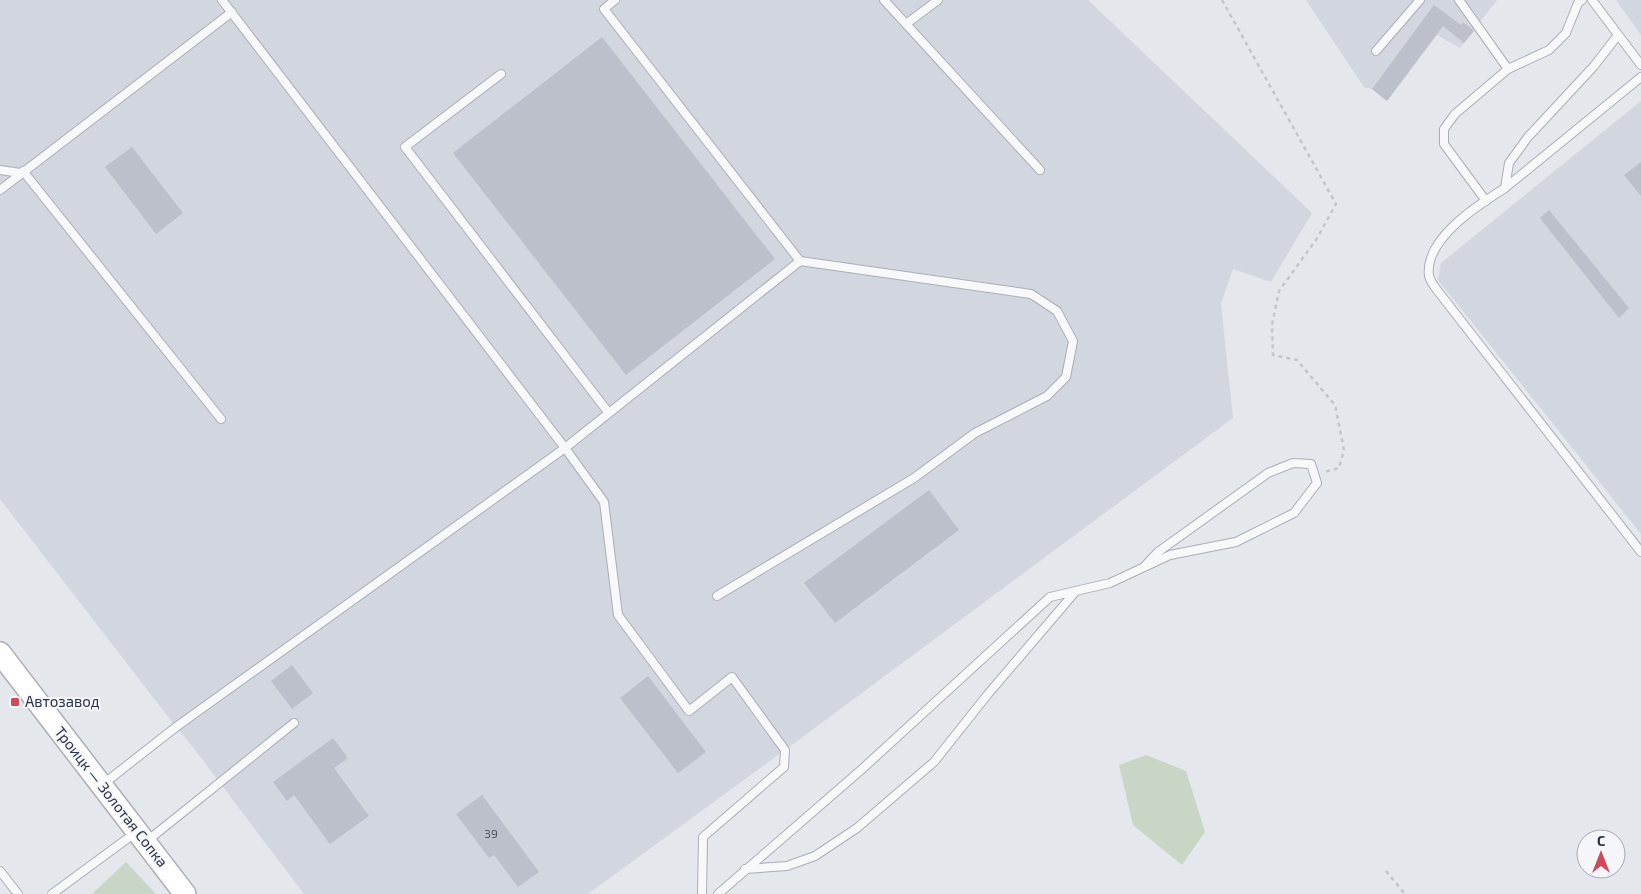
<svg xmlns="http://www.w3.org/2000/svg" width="1641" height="894" font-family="'Exo 2',sans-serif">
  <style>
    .built { fill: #d2d6de }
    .green { fill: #c9d6c5 }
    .building { fill: #bbc0ca }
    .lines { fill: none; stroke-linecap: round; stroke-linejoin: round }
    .lane-casing { stroke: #a9aeb7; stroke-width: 10 }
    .secondary-casing { stroke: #a9aeb7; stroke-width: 24 }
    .path { stroke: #c2c5cb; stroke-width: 2.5; stroke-dasharray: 4 4; stroke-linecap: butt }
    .lane { stroke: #f7f8fa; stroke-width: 8 }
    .secondary { stroke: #fff; stroke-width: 21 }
    .poi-dot { fill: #d1495b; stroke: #f4f6f9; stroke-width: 2 }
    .labels { text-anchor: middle; stroke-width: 4; stroke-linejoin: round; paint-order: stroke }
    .number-label { font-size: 12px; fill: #4f5766 }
    .poi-label { font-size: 15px; fill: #2b3445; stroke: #f4f6f9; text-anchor: start }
    .street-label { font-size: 15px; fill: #2b3445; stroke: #f4f6f9 }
  </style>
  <rect width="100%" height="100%" fill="#e4e7ec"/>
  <!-- built -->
  <g class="built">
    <polygon points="0,0 1088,0 1312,213 1271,282 1233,269 1221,304 1233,418 785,750 588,894 304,894 189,742 176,727 0,499"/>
    <polygon points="1306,0 1497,0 1460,48 1437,35 1387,101 1372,89 1364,87"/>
    <polygon points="1616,0 1641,0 1641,35"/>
    <polygon points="1641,101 1641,534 1438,280 1441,263"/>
  </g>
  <!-- green -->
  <g class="green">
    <polygon points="1146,755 1186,771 1205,832 1182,865 1133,825 1119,765"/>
    <polygon points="126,862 156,894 92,894"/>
  </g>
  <!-- building -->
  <g class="building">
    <polygon points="1434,5 1461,25 1463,22 1474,31 1464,43 1443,26 1387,101 1372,89"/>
    <polygon points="602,37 775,259 626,375 453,153"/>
    <polygon points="132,147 183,213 156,234 105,167"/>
    <polygon points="1641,162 1641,196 1624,175"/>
    <polygon points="1549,210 1629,308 1619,318 1540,218"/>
    <polygon points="929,490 959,530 835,623 804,583"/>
    <polygon points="292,665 313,693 292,709 271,681"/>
    <polygon points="648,676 706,752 678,773 620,698"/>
    <polygon points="333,738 348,758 334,768 369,816 330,844 294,795 287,801 273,782"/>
    <polygon points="482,795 539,872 518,887 494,855 489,858 456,814"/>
  </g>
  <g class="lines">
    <defs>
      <g id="lane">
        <polyline points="222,0 565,448 604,502 618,615 689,711 732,677 785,750 784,767 703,837 702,894"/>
        <polyline points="884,0 1040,170"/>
        <polyline points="1459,0 1508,69"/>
        <polyline points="1592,0 1641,65"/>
        <polyline points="906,24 938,0"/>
        <path d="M1618,35L1594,66L1528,137L1509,163L1505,188C1478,205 1424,239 1429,276C1430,280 1434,286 1437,290L1641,552"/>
        <polyline points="1376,51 1420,0"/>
        <polyline points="501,74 405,147 608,412"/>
        <polyline points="0,170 20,173"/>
        <polyline points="23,171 221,419"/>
        <polyline points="1505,188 1641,77"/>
        <polyline points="0,190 232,12"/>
        <polyline points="1486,201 1444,144 1444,129 1455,114 1508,69 1549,50 1566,33 1578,3 1582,0"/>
        <polyline points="717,596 914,478 975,433 1047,396 1066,377 1073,341 1057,311 1031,294 800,261"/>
        <polyline points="102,785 176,727 565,448 800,261 604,9 615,0"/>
        <polyline points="147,841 294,723"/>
        <polyline points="745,869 787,866 815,856 857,828 934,762 988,694 1076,591"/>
        <polyline points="0,871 18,894"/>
        <polyline points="52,894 135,833"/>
        <polyline points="718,894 861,770 1050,597 1110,583 1170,555 1236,542 1294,513 1317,483 1311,464 1293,463 1268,473 1158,552 1144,567"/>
      </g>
      <polyline id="secondary" points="0,653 185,894"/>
    </defs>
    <!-- lane casing -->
    <use href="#lane" class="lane-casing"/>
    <!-- secondary casing -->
    <use href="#secondary" class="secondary-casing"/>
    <!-- path -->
    <g class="path">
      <polyline points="1222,0 1336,204 1316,240 1279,291 1272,325 1273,355 1297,360 1335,405 1344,450 1339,468 1324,472"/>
      <polyline points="1386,871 1405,894"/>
    </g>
    <!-- lane -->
    <use href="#lane" class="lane"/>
    <!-- secondary -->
    <use href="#secondary" class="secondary"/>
  </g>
  <!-- markers -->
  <rect class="poi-dot" x="10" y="697" width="10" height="10" rx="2.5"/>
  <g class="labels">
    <!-- number labels -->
    <g class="number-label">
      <text x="491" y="838">39</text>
    </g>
    <!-- poi labels -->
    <g class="poi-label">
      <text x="25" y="707">Автозавод</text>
    </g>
    <!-- street labels -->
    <g class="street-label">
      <text transform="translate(111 797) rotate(52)" y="5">Троицк — Золотая Сопка</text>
    </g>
  </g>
  <!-- north arrow -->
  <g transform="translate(1601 854)"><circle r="24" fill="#f4f6f9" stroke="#a4a8b1"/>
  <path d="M0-4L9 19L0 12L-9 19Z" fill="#d1495b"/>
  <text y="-8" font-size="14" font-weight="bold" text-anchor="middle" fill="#2b3445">С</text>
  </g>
</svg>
